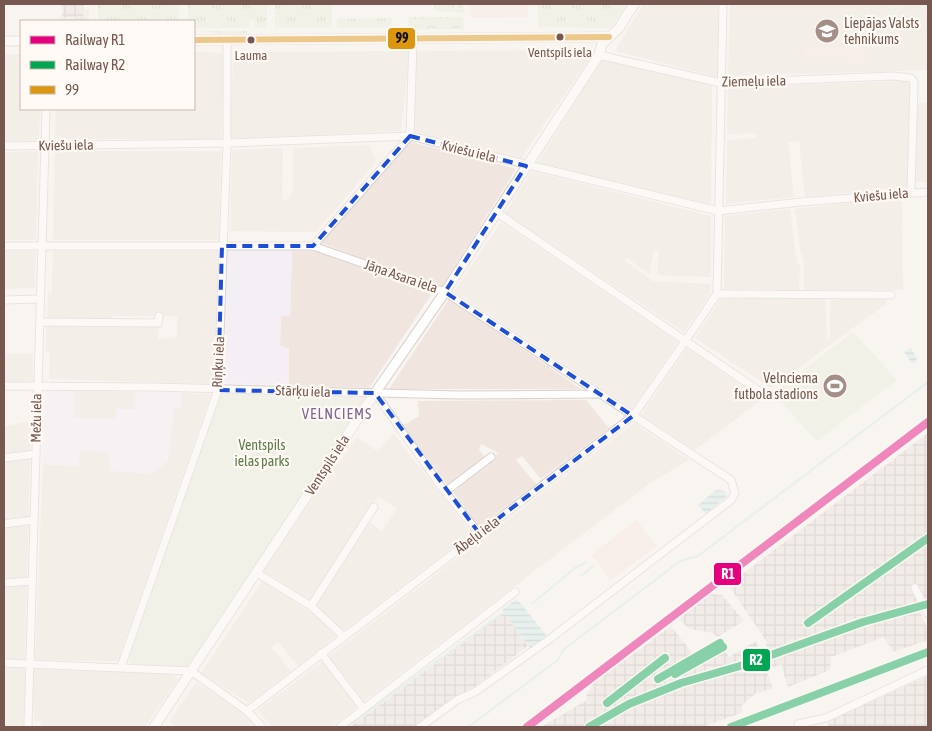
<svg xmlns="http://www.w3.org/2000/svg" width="932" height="731" font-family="'Asap Condensed',sans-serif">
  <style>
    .residential { fill: #f0e6df }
    .commercial { fill: #f5e6e2 }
    .industrial { fill: url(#industrial-grid) }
    .education { fill: #f4eef5 }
    .grass { fill: url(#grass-tufts) }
    .forest { fill: url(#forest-crowns) }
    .park { fill: #e9eedc }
    .water { fill: url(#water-rules) }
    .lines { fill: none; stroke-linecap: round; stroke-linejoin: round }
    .stream { stroke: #d2eae8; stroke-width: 2 }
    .minor-casing { stroke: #d8d1ce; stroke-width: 9 }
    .tertiary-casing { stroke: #d8d1ce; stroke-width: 11 }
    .minor { stroke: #fefdfd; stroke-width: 7 }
    .tertiary { stroke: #fefdfd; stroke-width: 9 }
    .bus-1-casing { stroke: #fef9f4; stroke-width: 10 }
    .bus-1 { stroke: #dd9610; stroke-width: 6 }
    .rail-1-casing { stroke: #fef9f4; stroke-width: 11 }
    .rail-2-casing { stroke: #fef9f4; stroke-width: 11 }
    .rail-1 { stroke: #e5007d; stroke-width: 8 }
    .rail-2 { stroke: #00a651; stroke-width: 8 }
    .marked { fill: none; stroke: #1d4ed8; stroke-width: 4; stroke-dasharray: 10 6; stroke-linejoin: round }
    .bus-dot { fill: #775850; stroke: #fef9f4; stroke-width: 2 }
    .labels { text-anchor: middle; stroke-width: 4.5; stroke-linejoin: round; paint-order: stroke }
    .bus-label { font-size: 13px; fill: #775850; stroke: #fef9f4 }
    .poi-label { font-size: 14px; fill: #775850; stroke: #fef9f4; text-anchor: start }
    .street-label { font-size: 14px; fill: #775850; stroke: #fef9f4 }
    .park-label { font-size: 14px; fill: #5f7b49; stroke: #fef9f4 }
    .neighbourhood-label { font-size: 15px; letter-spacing: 1px; fill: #7d6991; stroke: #fef9f4 }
    .line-badge { stroke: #fef9f4; stroke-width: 2 }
    .badge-label { font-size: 14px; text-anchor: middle; font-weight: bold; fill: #fff }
    .pale-badge-label { font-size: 14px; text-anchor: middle; font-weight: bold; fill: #111 }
  </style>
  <defs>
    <pattern id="industrial-grid" width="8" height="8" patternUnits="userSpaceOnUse" patternTransform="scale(1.25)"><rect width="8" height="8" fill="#eae3df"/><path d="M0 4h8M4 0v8" fill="none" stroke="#c2bbb7"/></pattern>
    <pattern id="grass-tufts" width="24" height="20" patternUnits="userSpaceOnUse" patternTransform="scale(1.25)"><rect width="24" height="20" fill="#e9eedc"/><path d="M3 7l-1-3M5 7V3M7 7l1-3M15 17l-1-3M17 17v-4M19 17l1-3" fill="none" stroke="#cbcebf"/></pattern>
    <pattern id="forest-crowns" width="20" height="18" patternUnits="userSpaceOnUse" patternTransform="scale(1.25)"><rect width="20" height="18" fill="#e9eedc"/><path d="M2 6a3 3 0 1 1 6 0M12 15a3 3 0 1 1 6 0" fill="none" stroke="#cbcebf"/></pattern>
    <pattern id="water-rules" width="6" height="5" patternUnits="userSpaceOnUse" patternTransform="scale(1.25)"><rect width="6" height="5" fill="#d2eae8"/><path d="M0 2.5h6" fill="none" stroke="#afc0be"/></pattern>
  </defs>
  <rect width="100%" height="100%" fill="#f8f4f0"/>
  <!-- residential -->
  <g class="residential">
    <polygon points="643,4 719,4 717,77 615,51"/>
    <polygon points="730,4 928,4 928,70 728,76"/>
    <polygon points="595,50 520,160 411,132 416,51"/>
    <polygon points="410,51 401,131 229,139 234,52"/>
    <polygon points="194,52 224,53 221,139 55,139 56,109 194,109"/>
    <polygon points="21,54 21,109 40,109 39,140 4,141 4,55"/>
    <polygon points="602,59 712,85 711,206 536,165"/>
    <polygon points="910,81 908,187 805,197 799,141 788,141 794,197 726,204 727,140 756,138 756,133 727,134 728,87"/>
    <polygon points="916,103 928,103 928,182 915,182"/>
    <polygon points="407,141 514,168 515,171 441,288 321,243"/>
    <polygon points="370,145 376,162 316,232 230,231 232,150 283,148 282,200 286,201 293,191 293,148"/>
    <polygon points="38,151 36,240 4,240 4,152"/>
    <polygon points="55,151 221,151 219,240 53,240"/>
    <polygon points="532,171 711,216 711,277 657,275 659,252 654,251 649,274 627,258 625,261 653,281 711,284 710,295 684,332 505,213"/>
    <polygon points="902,197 903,290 804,290 804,262 800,249 795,209"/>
    <polygon points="790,209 797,264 800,265 799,290 724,289 725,216"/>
    <polygon points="501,222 678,342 632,409 454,291"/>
    <polygon points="4,251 36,251 35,288 4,289"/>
    <polygon points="53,251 218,251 215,384 49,379 50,352 46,352 46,324 159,326 158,339 177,338 177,316 113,316 112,320 47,319 48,293 52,293"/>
    <polygon points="292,251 320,251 431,295 369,388 289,385 289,349 280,345 281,316 290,315"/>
    <polygon points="825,297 827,340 830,338 830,300 886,297 886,304 771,388 695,338 721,298"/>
    <polygon points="449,299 581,389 389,389"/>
    <polygon points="687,348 762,399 695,450 641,415"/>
    <polygon points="4,353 33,354 33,381 4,383"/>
    <polygon points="74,391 135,392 135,409 116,419 73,418"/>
    <polygon points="181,393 211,394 118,661 35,660 43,464 78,466 79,450 109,452 110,471 168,461 174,407 181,408"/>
    <polygon points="586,400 609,428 541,479 522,456 516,460 536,484 479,527 453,492 490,463 498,453 481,444 479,450 486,458 448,486 403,426 419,416 418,401"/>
    <polygon points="31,421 25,659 4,659 4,426"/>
    <polygon points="634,423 689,460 650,483 364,701 329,656"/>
    <polygon points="394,434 471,533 343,631 316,605 370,523 382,531 397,509 378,496 309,601 262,570 357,437 377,451"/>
    <polygon points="263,580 323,621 336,636 298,666 278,642 271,647 291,671 249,703 201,673"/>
    <polygon points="323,661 356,708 331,727 272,727 258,710"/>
    <polygon points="27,666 27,727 4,727 4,667"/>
    <polygon points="33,669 172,674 178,679 145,727 41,727 41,721 34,721"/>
    <polygon points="196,682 251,719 253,723 250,727 177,727 169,722"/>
  </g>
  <!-- commercial -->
  <g class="commercial">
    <polygon points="470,4 527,4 528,17 471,18"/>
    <polygon points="849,44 862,44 863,64 850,64 849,58 804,58 804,47 849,47"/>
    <polygon points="636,520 657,546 611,580 592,555"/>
  </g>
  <!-- industrial -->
  <g class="industrial">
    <rect x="62" y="4" width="22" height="13"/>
    <polygon points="928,433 928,600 916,603 928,630 928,640 893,652 884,637 831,657 830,670 788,687 781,664 771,668 765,653 767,642 728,585"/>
    <polygon points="712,594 722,595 744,621 717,637 713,633 689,629 679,619"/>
    <polygon points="504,613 528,646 473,688 416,727 350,727"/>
    <polygon points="671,626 693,654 719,640 729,657 756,641 773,688 755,694 741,706 743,712 703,727 541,727 587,700 586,696 593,684"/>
    <polygon points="928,676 928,727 829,727 827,721"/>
  </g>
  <!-- education -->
  <g class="education">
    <polygon points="228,250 292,251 290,316 281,316 280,345 289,349 289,385 225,383"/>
    <polygon points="46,391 74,391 74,418 116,419 116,409 135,409 135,392 181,393 181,408 174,407 168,461 152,474 110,471 109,452 80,450 78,466 43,464"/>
  </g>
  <!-- grass -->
  <g class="grass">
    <polygon points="98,4 178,4 179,21 98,21"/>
    <polygon points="188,4 267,4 267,28 255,28 254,21 249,21 249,28 194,28 194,21 188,21"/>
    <rect x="275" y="4" width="57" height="24"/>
    <polygon points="538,4 627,4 612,26 607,28 538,27"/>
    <polygon points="889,4 900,4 900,18 895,23 881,23 878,18 889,18"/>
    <polygon points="84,10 89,10 89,21 58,21 58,17 83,17"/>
    <polygon points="850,12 868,12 868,22 850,23"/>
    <polygon points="392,18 393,28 337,28 337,19"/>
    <polygon points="854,25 868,26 868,40 865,46 851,44 850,27"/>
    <polygon points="194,31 247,31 247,33 220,36 219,33"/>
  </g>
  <!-- forest -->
  <g class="forest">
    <polygon points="434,4 463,4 464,13 435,11"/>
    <polygon points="409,17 463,17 464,29 408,29"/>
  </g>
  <!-- park -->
  <g class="park">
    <polygon points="853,332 897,380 817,441 773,393"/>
    <polygon points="225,392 367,397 190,667 132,664 129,658 221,393"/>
  </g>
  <!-- water -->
  <g class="water">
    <polygon points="911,348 917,358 915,363 911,362 904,352"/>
    <polygon points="716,490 725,491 727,496 706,514 698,505"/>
    <polygon points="517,599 547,636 530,648 502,610"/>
  </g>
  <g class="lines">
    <!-- stream -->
    <g class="stream">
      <polyline points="581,576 593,566"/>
      <polyline points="533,603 575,568 586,562"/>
      <polyline points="347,727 504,612"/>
      <polyline points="468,727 558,660 563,650 680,561 698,556 928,382"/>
    </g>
    <defs>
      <g id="minor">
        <polyline points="599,55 721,83 893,76 911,78 914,82 911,192"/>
        <polyline points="4,146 227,143 410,136 718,211 801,202 928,192"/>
        <polyline points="496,212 759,391"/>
        <polyline points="4,246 313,246 445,292 731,480 735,493 731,500 551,638 475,692 457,700 420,727"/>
        <polyline points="313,246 410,136 413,39"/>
        <polyline points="717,294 891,295"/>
        <polyline points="4,300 40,299"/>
        <polyline points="40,322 158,323 159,316"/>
        <polyline points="4,386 153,387 458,395 601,394"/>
        <polyline points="375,393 445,492 479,533"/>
        <polyline points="4,458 36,454"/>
        <polyline points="445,492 491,457"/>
        <polyline points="4,524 34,520"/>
        <polyline points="257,573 311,606 343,636"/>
        <polyline points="4,583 32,581"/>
        <polyline points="915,588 928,614"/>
        <polyline points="311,606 374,507"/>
        <polyline points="321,653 363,708"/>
        <polyline points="4,663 191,671 247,711 262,727"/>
        <polyline points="121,667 218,390 227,143 227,40"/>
        <polyline points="247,711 633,416 686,340 717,294 723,4"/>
        <polyline points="798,724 826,718 928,670"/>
        <polyline points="28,727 46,109"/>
        <polyline points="340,727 515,592"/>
      </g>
      <g id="tertiary">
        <polyline points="194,40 609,37"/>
        <polyline points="4,41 21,41"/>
        <polyline points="154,727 375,393 445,292 599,55 602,44 619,28 634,4"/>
      </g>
    </defs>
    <!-- minor casing -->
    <use href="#minor" class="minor-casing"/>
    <!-- tertiary casing -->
    <use href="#tertiary" class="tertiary-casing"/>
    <!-- minor -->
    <use href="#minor" class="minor"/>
    <!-- tertiary -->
    <use href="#tertiary" class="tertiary"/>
    <defs>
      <polyline id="bus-1" points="194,40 609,37"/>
    </defs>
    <!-- bus-1 casing -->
    <use href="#bus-1" class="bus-1-casing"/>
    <!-- bus-1 -->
    <use href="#bus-1" class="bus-1"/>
    <defs>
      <polyline id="rail-1" points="527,727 928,422"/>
      <g id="rail-2">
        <polyline points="808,623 928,538"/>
        <polyline points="675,674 723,647"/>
        <polyline points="658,679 720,643"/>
        <polyline points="607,703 665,658"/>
        <polyline points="589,727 629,704 681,683 740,666 863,622 928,604"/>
        <polyline points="731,727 928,652"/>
      </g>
    </defs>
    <!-- rail-1 casing -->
    <use href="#rail-1" class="rail-1-casing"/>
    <!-- rail-2 casing -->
    <use href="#rail-2" class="rail-2-casing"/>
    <!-- rail-1 -->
    <use href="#rail-1" class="rail-1"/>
    <!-- rail-2 -->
    <use href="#rail-2" class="rail-2"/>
  </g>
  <!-- marked area -->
  <path d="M0 0H932V731H0ZM410,136L526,166L445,292L633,416L479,533L375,393L218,390L222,246H313Z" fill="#f8f4f0" fill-opacity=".55" fill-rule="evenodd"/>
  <path class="marked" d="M410,136L526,166L445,292L633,416L479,533L375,393L218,390L222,246H313Z"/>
  <!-- icons -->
  <defs>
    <symbol id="university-disc" viewBox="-11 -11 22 22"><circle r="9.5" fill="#a48f88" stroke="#fef9f4"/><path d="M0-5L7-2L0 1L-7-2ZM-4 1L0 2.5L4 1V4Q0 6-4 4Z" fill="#fff"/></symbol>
    <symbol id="stadium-disc" viewBox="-11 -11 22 22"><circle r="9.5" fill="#a48f88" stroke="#fef9f4"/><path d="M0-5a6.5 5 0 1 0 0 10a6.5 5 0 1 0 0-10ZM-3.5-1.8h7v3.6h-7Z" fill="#fff"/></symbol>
  </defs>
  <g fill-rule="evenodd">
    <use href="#university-disc" x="813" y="17" width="28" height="28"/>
    <use href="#stadium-disc" x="821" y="372" width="28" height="28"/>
  </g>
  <!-- markers -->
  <g class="bus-dot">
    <circle cx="560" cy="37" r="4.5"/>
    <circle cx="251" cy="40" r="4.5"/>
  </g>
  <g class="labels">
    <!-- bus labels -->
    <g class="bus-label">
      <text x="560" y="57">Ventspils iela</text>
      <text x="251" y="60">Lauma</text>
    </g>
    <!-- poi labels -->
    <g class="poi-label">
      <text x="844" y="28">Liepājas Valsts<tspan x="844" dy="16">tehnikums</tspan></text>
      <text x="818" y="383" text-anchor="end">Velnciema<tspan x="818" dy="16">futbola stadions</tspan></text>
    </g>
    <!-- street labels -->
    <g class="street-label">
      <text transform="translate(754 81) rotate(-1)" y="5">Ziemeļu iela</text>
      <text transform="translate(66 145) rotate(-1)" y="5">Kviešu iela</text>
      <text transform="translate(469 151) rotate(14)" y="5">Kviešu iela</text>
      <text transform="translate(881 195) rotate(-5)" y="5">Kviešu iela</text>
      <text transform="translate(401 276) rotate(19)" y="5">Jāņa Asara iela</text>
      <text transform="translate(218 362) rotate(-87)" y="5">Riņķu iela</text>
      <text transform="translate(303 391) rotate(2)" y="5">Stārķu iela</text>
      <text transform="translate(36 418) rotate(-89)" y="5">Mežu iela</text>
      <text transform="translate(327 465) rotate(-57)" y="5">Ventspils iela</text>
      <text transform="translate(477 535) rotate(-37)" y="5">Ābeļu iela</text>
    </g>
    <!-- park labels -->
    <g class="park-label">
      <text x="262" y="450">Ventspils<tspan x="262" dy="16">ielas parks</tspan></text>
    </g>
    <!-- neighbourhood labels -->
    <g class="neighbourhood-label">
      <text x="337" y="419">VELNCIEMS</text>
    </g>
  </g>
  <g class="line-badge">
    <rect x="387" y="27" width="29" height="23" rx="5" fill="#dd9610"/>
    <rect x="713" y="562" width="29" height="24" rx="5" fill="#e5007d"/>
    <rect x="742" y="648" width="29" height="24" rx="5" fill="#00a651"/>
  </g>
  <g class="badge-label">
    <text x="728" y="579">R1</text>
    <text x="756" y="665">R2</text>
  </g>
  <g class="pale-badge-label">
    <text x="402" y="43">99</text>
  </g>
  <!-- border -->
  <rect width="932" height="731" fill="none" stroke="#775850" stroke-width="10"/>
  <!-- legend -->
  <rect x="20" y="20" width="175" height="90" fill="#fef9f4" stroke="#c8b9b2"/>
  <rect x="30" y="36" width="25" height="8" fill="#e5007d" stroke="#c8b9b2"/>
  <text x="65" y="45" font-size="15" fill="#775850">Railway R1</text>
  <rect x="30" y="61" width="25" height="8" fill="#00a651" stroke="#c8b9b2"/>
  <text x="65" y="70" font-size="15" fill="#775850">Railway R2</text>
  <rect x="30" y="86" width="25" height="8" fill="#dd9610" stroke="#c8b9b2"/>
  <text x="65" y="95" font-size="15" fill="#775850">99</text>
</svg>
